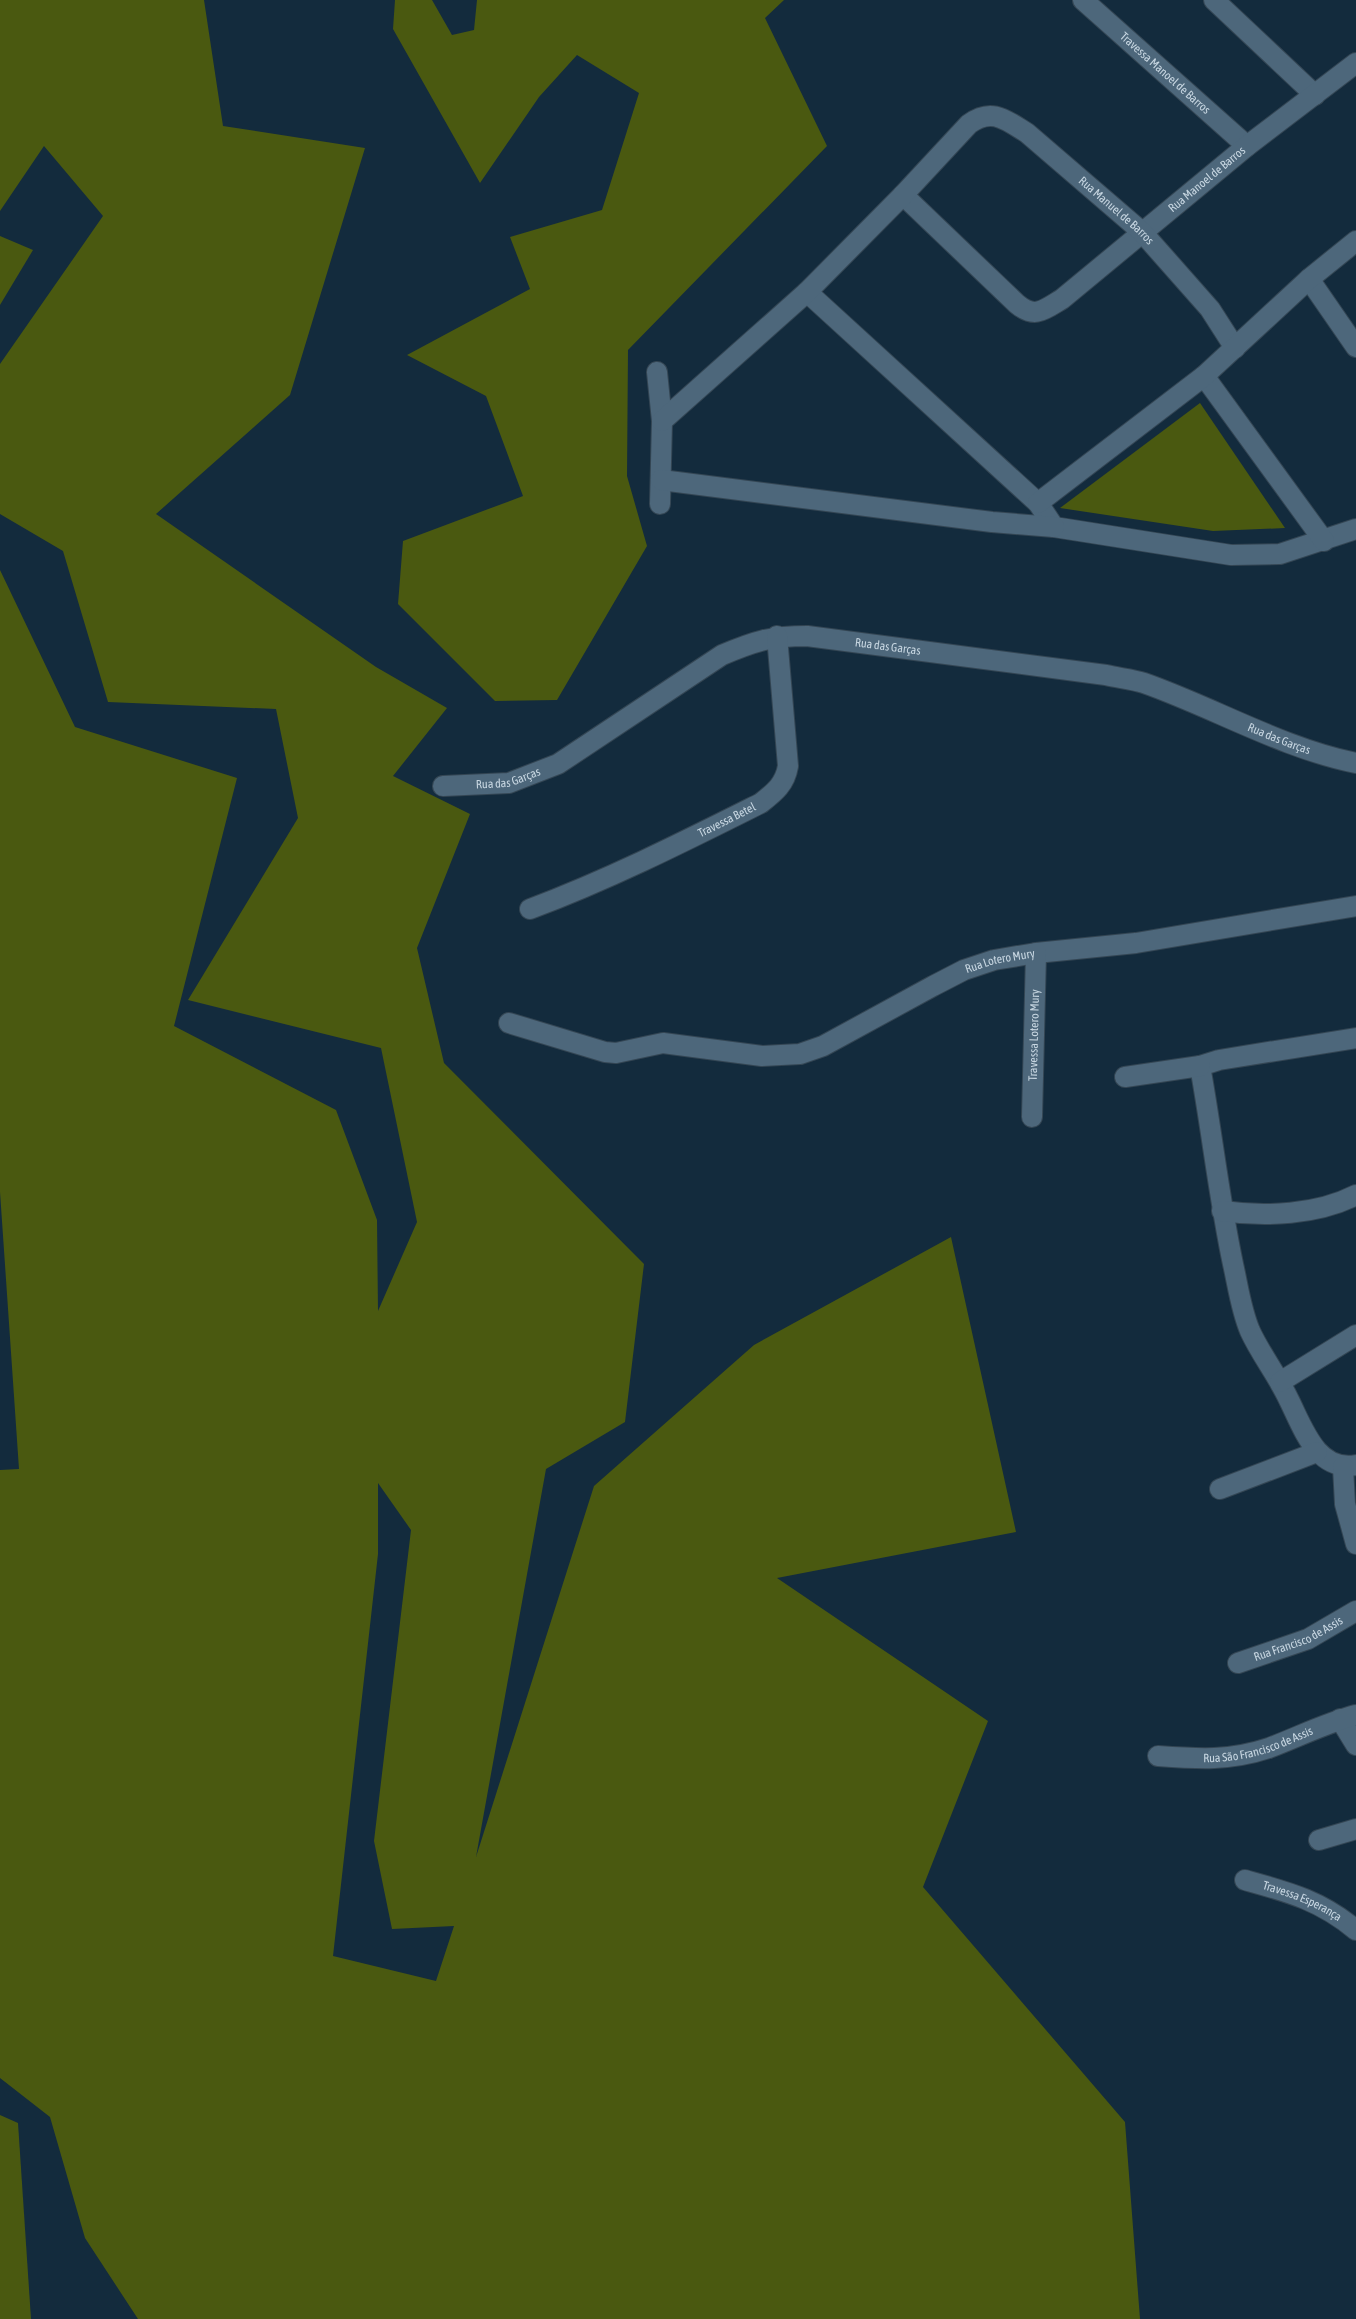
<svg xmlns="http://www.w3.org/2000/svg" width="1356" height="2319" font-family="'Asap Condensed',sans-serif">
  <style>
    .green { fill: #4a5910; fill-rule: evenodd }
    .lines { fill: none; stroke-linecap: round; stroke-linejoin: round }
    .minor-casing { stroke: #344654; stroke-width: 22 }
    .minor { stroke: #4d677b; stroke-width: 20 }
    .labels { text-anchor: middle; stroke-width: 5; stroke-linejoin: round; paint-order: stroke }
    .street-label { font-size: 12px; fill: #c7d6e1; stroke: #132b3d }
  </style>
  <rect width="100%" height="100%" fill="#132b3d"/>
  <!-- green -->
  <g class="green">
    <path d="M0,0H204L223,126L365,148L290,395L156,514L376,667L447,708L393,776L470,814L417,948L444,1063L644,1264L625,1422L546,1469L476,1857L594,1486L754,1345L951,1237L1016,1532L777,1578L988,1721L923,1887L1125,2122L1140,2319H138L85,2238L50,2117L0,2078V1470L19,1469L0,1192V570L75,727L237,778L174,1026L336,1110L377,1220L378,1311L417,1222L381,1048L188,1000L298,818L276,709L108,702L63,551L0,514V364L103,216L44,146L0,211ZM378,1483L411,1530L374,1841L392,1929L454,1926L436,1981L333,1956L378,1554Z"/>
    <polygon points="395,0 432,0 452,35 474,30 477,0 784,0 765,18 827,146 628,350 627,476 647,546 557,700 495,701 398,604 403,541 523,496 486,396 407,355 530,289 510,237 602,210 639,93 577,55 539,97 480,183 393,29"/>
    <polygon points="0,236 33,250 0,305"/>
    <polygon points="1200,403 1285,528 1213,531 1060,508"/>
    <polygon points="0,2115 18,2123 31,2319 0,2319"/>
  </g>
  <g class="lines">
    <defs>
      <g id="minor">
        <path id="s1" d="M1083,0L1247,146"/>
        <polyline points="1214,0 1315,95"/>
        <path id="s2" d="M903,195L1017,304C1035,319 1044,310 1062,299L1247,146L1356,63"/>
        <polyline points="1309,279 1356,347"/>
        <polyline points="807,292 1038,503 1054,527 1231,555 1280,554 1356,529"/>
        <polyline points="657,372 662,421 660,504"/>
        <polyline points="1204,376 1324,541"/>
        <path id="s3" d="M662,421L807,292L903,195L969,124C992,107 1006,120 1027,133L1142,232L1210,309L1235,348"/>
        <polyline points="661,480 992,522 1054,527"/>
        <polyline points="1038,503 1204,376 1309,279 1356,241"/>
        <path id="s4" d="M443,786L509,783L558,764L722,655C755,641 771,636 807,636L1106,675C1118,678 1132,679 1144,683C1215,708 1282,748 1356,763"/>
        <path id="s5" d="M530,909C610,879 685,841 761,803C775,792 785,784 788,766L777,636"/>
        <path id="s6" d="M509,1023L605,1052L616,1053L663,1043L762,1056L800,1054L823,1046L933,986L964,970L994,960L1036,953L1136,943L1356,906"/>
        <path d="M1356,1038L1219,1060L1200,1066C1212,1132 1219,1198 1233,1264C1238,1286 1241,1310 1250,1331C1261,1355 1278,1376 1289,1400C1303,1428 1317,1472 1356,1465"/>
        <polyline points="1125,1077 1200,1066"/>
        <path id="s7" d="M1032,1117L1036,953"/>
        <path d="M1222,1211C1265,1217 1317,1215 1356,1195"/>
        <polyline points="1280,1382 1356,1335"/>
        <polyline points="1343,1467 1345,1504 1356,1544"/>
        <polyline points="1220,1489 1317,1452"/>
        <path id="s8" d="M1238,1663L1308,1639L1356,1611"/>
        <polyline points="1340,1719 1356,1745"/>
        <path id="s9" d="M1158,1756C1199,1759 1230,1761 1269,1748C1298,1737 1326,1723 1356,1715"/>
        <polyline points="1319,1840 1356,1829"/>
        <path id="s10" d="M1245,1880C1288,1892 1320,1900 1356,1930"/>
      </g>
    </defs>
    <!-- minor casing -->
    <use href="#minor" class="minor-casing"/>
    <!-- minor -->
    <use href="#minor" class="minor"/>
  </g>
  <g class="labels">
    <!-- street labels -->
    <g class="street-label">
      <text dy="4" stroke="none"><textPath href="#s1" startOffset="110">Travessa Manoel de Barros</textPath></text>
      <text dy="4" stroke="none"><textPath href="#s2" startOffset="396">Rua Manoel de Barros</textPath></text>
      <text dy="4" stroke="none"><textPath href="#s3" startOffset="610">Rua Manuel de Barros</textPath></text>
      <text dy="4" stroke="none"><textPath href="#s4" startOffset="485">Rua das Garças</textPath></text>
      <text dy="4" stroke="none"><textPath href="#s4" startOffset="890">Rua das Garças</textPath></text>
      <text dy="4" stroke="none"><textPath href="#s4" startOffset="66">Rua das Garças</textPath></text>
      <text dy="4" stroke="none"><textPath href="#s5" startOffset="216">Travessa Betel</textPath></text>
      <text dy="4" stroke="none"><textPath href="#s6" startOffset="519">Rua Lotero Mury</textPath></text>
      <text dy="4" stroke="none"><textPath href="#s7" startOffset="82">Travessa Lotero Mury</textPath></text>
      <text dy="4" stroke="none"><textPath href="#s8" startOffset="65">Rua Francisco de Assis</textPath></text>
      <text dy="4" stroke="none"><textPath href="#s9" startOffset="102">Rua São Francisco de Assis</textPath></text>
      <text dy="4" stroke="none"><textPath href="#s10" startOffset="61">Travessa Esperança</textPath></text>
    </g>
  </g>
</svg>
